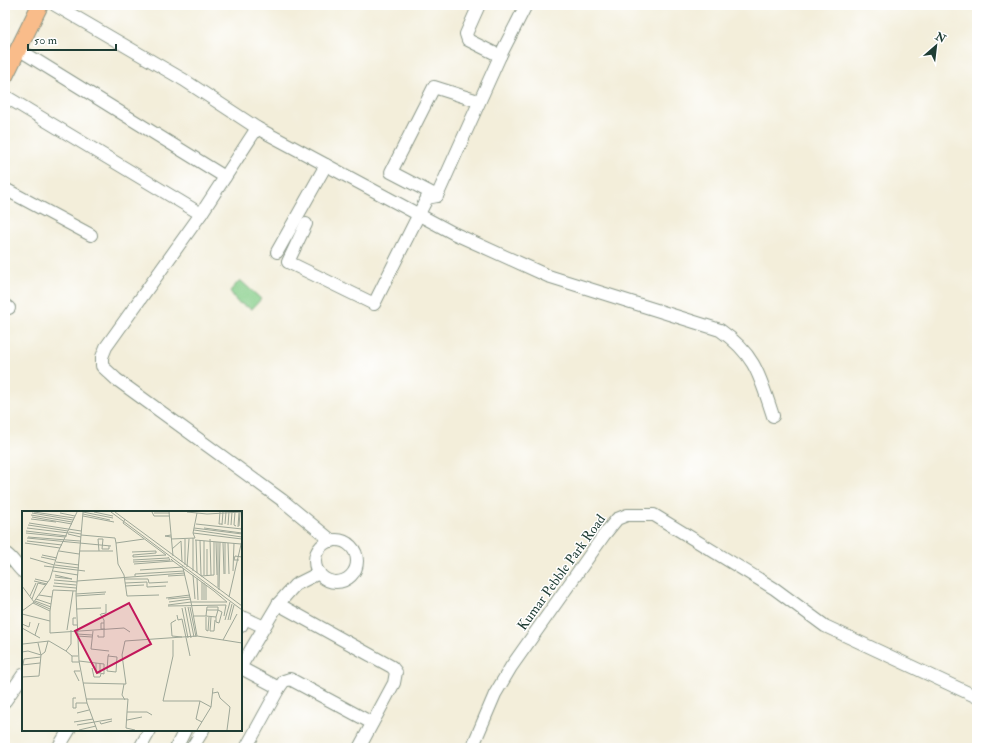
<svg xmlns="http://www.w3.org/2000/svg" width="982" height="753" font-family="'IM FELL Double Pica',serif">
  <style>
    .green { fill: #85cd88; stroke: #52855e }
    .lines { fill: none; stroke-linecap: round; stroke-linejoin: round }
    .minor-casing { stroke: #899687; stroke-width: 14 }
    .major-casing { stroke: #899687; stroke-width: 18 }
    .minor { stroke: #fff; stroke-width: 12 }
    .major { stroke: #f9bc8a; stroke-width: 16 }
    .labels { text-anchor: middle; stroke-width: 3; stroke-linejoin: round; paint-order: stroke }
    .street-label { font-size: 14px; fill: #1f3d34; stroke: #fff }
    .inset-road { fill: none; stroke: #9ea798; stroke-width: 1 }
    .view { fill: #c2185b; fill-opacity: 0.15; stroke: #c2185b; stroke-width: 2 }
    .inset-edge { fill: none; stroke: #1f3d34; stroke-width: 2 }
  </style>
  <rect width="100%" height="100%" fill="#fff"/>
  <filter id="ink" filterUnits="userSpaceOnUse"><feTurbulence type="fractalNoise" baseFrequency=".025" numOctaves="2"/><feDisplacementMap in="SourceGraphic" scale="8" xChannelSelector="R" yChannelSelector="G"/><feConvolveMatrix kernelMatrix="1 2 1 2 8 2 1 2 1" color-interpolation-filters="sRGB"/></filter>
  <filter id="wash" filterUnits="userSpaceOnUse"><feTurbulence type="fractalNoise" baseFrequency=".012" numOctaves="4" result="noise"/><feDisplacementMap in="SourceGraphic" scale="16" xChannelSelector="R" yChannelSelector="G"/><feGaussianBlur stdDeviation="0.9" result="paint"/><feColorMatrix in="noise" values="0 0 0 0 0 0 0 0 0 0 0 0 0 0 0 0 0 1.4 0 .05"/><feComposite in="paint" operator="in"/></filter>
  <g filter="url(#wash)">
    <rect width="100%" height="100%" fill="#f3eeda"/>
    <!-- green -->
    <polygon class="green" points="240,280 261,299 252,309 237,302 230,291"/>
  </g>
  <g filter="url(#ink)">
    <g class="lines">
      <defs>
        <g id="minor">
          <path d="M55,5L184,80L257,128L453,233L548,276L720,330C756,355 760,377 773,416"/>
          <polyline points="18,49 225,177"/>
          <polyline points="500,56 526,5"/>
          <polyline points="5,96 201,214"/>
          <polyline points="257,128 201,214 106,347 102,357 102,366 116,379 282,500 332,541"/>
          <polyline points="5,189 91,235"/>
          <polyline points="437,196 391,172 434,87 478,101"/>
          <polyline points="306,224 288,262 374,304 427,198 437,196 500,56 468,40 466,34 479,5"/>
          <polyline points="277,252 326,165"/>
          <polyline points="5,305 9,308"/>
          <circle cx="336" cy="561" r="21"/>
          <path d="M5,553C13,558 16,566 23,572"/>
          <polyline points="278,604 392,667 396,672 394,683 359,748"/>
          <polyline points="241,626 245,618 264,627"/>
          <polyline points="241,666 278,604 295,585 319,573"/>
          <polyline points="241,668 279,688"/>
          <polyline points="5,701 23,675"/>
          <polyline points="58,748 69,730"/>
          <polyline points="140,748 150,730"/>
          <polyline points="176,748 185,730"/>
          <polyline points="192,748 203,730"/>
          <polyline points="246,748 279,688 284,681 290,679 372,723"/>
          <polyline points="472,748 495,694 511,667 604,535 617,519 627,515 654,515 775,589 825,626 977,697"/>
        </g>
        <polyline id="major" points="5,76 40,5"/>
      </defs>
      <!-- minor casing -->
      <use href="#minor" class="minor-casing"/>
      <!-- major casing -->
      <use href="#major" class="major-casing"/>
      <!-- minor -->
      <use href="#minor" class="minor"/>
      <!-- major -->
      <use href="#major" class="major"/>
    </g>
  </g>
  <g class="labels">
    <!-- street labels -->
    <g class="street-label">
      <text transform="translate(561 572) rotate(-54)" y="5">Kumar Pebble Park Road</text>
    </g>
  </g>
  <!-- overview -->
  <g transform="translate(22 511)">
    <rect width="220" height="220" fill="#f3eeda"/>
    <path class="inset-road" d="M12,1L52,7M61,1L91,7M61,1L54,83L57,150L65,192L75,219M72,1L91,5M89,1L220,99M93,1L220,95M130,1L132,5H148M147,1L151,45M165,1L185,3L220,1M198,1L197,13H200M213,1L212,14L214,15M10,2L51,9M38,2L53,5M132,2H148M61,3L88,9M9,4L50,11M61,5L92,11M10,6L50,13M9,8L34,11M103,8L101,12L144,44L111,46V44L134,42V40L110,41M7,12L59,20M174,13L220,18M203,13L204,1M6,14L46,20M200,14L201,1M206,14L207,1M209,14L210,1M217,15L218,1M216,16L217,1M5,17L47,22M172,17L220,23M182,17L220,22M172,19L220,26M4,20L45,25M47,21L59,23M4,22L43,26M171,22L175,2M46,23L59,26M59,24L93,27M6,26L58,30M149,26L143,25L149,24M5,27L89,35M93,27L94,32L122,28M171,27V60M76,28H81L80,38H87V35M76,28L77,40M149,28L173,27L171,22L220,28M188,28L189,64M173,29L219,33M174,29L175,62M178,29L179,65L192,64V31M5,30L40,34M159,30L160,51M182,30V64M194,31L195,64M3,32L38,37M94,32L96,53L102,64L105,85L137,84M201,32L202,63M203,32V63M206,32L207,63M150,38L159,30M185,38V64M37,40L57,43M58,40H91M20,44L35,47M19,46L33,49M8,47L32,54M149,48L151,50L192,80L205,91H169L161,57M111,49L146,47M217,49H212L213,45L220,46M34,51L57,54M111,51L148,49L146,46M112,53L151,50M33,54L57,57M163,54V28M22,55L63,60M165,56L167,28M118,59L161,56M31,60L56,64M211,60L212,32M33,64L50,68M171,64L173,88M113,65V63L162,60M146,65L163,64M33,66L50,68M175,67L176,89M13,68L26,71M103,68H126L127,72L146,71M32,69L55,71M12,70L25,73M55,70L163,62M32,72L54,74M103,72L125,71V76L144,75M0,75L12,91M31,75L54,77M103,75L122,74M196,76V31M197,79L198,31M54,83L84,81M17,84L30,86M8,85L14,72M54,85L83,83M207,86L220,29M144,87L168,84M10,88L16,72L24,74M14,88L29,93M146,88L168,86M180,89V71M182,89V72M184,89V74M13,90L29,96M12,91L28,98M147,91L169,88M11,92L28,100L31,79L54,80M146,94L169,91L175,125M146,95L204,94L202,105M163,96L169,127M166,96L172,126M168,96L174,126M160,97L166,127M54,98L79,97M0,100L11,92L28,68L36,41L55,1M28,100V122L102,117L108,121M0,103L28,110M79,103L84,102V93M155,104L156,109L160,108L168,145M172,105H184L185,96H196V99L200,101L197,112L194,111V106M184,105L194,106L196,99H185M184,106V119L186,120M54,107H51V114H55M154,109L149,112L150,125L160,126M203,109L208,91M206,109L210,93M208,109L212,94M82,112H79V118H83M0,113L7,116L8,111M0,117L18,127M45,119L51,80M71,120L69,138L87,140M186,120L187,106M188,120H192L193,109M188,120L189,106M55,123L70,124M13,124L17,112M76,124V126H82V109L78,103M55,125L70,126M151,129V145L141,190H178L189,196M201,129L220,132M16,132L19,144M1,133L27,130L44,140L49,133V119M44,140L50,145H56M0,141L6,140L19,144M50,145V151H57M86,145L95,146L94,161L85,160L86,145L87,143M57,150L82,153V163L78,162V153M74,152V162H78M0,154L18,152M1,154L2,148L19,146M70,157L72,166H78L79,163M0,166L17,165L19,144L23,141L26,130M57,170L52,160H58M61,172L104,173L100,144L103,130L175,125L201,129L215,103M102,173L100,184L103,189M191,182L196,181L198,187L208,196L205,219M54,187H51V197H54V192H65M64,188H106L105,201H125L130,204M178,190L174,208L180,211M105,201L104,217L113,219M55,202L67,199M105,209L120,206M52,211L71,208M78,211L79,213L90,210M55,214L90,208M57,219L74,215M175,219L189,196L191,177"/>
    <path class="view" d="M107,92L129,133L75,162L53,120Z"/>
    <rect width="220" height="220" class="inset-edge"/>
  </g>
  <!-- margin -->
  <rect width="982" height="753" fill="none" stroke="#fff" stroke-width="20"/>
  <!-- north arrow -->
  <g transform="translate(936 46) rotate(28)" stroke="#ffffff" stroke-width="3" paint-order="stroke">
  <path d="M0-3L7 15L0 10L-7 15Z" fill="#1f3d34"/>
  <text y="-6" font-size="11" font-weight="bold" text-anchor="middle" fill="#1f3d34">N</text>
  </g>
  <!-- scale -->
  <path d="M28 44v6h88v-6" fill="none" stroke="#1f3d34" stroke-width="2"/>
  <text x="34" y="44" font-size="12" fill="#1f3d34" stroke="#ffffff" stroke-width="3" paint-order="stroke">50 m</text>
</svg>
